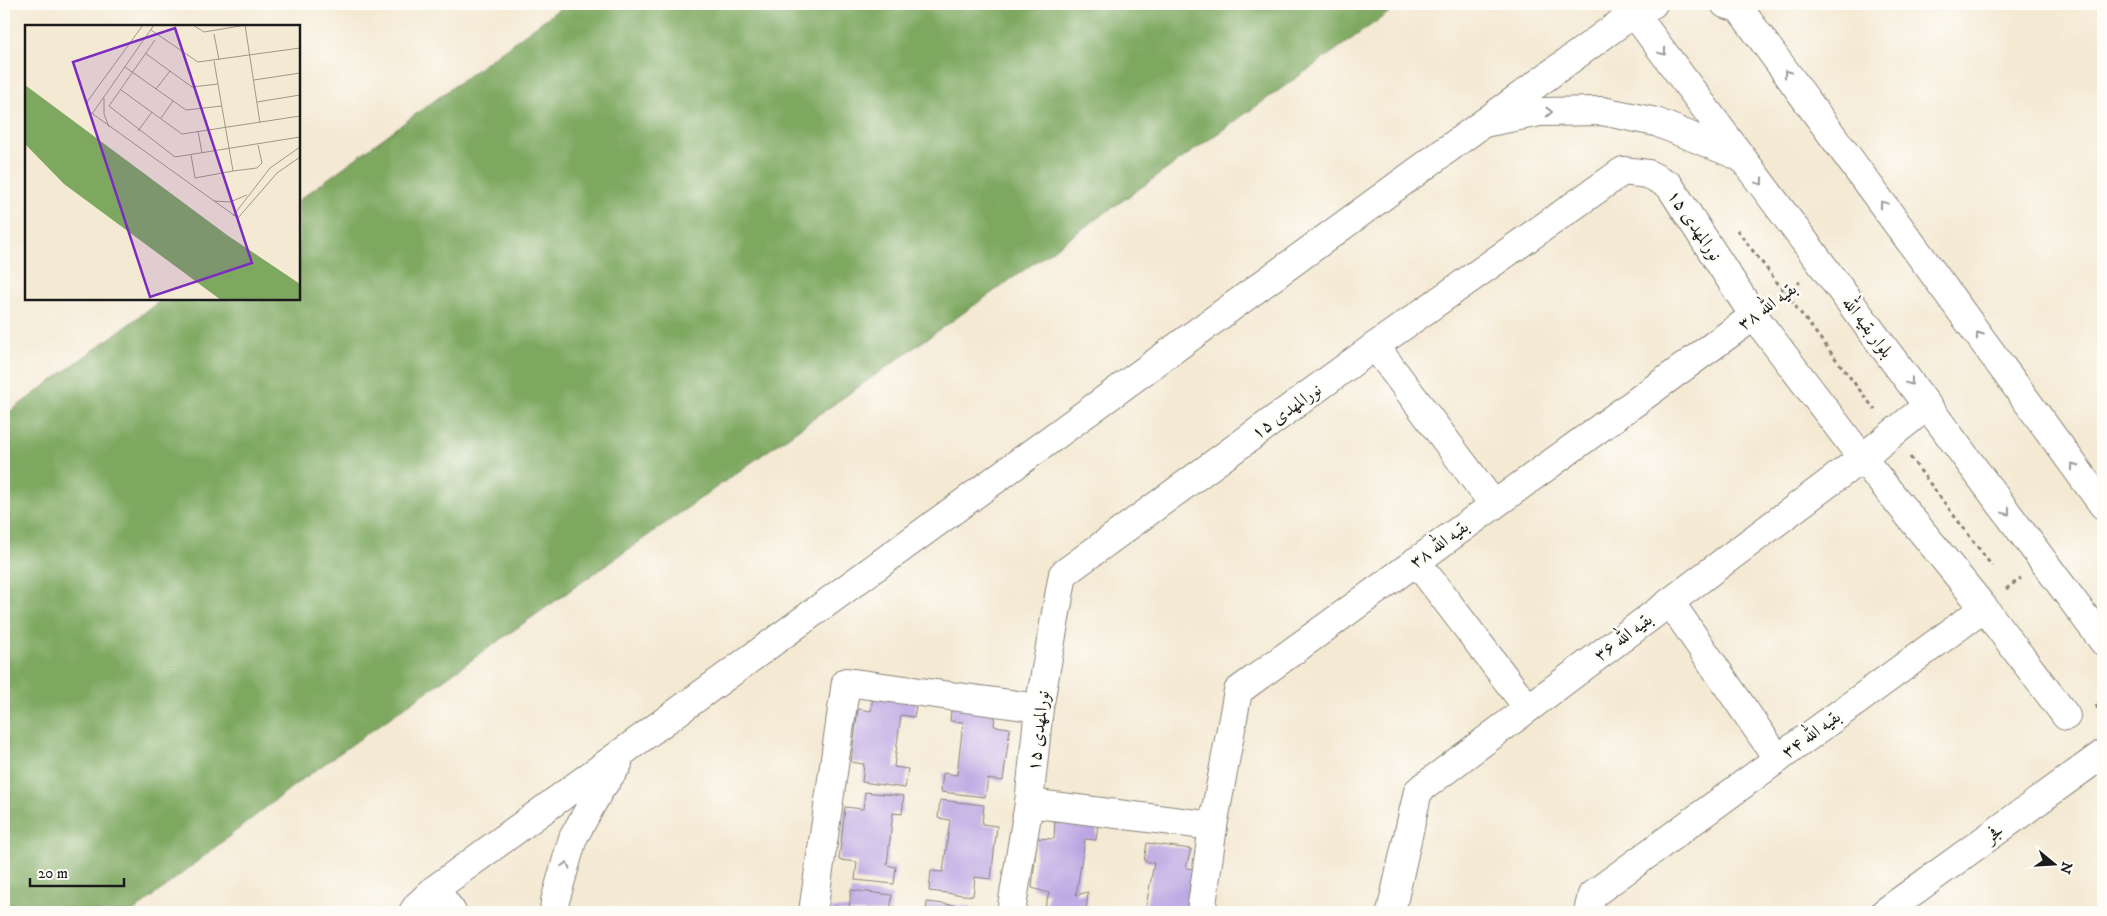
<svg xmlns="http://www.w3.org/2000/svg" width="2107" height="916" font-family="'IM FELL DW Pica',Amiri,serif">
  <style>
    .forest { fill: #7ea860; stroke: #4d623e }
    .building { fill: #bba5e2 }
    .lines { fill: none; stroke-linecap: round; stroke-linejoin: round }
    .minor-casing { stroke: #888278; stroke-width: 30 }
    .major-casing { stroke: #888278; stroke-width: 30 }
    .path { stroke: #888278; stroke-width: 3; stroke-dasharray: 4 4; stroke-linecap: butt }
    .minor { stroke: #fff; stroke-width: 28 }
    .major { stroke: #fff; stroke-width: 28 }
    .oneway { stroke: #999 }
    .labels { text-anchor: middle; stroke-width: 5; stroke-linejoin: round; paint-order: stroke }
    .street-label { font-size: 18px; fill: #1c1c1c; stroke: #fdfcf7 }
    .inset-road { fill: none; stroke: #9e978a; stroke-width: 1 }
    .view { fill: #7b2cbf; fill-opacity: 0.15; stroke: #7b2cbf; stroke-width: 2.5 }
    .inset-edge { fill: none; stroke: #1c1c1c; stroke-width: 2.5 }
  </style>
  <rect width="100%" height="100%" fill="#fdfcf7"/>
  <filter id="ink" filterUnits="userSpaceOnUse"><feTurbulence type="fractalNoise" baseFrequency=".02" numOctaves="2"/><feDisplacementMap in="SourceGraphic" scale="10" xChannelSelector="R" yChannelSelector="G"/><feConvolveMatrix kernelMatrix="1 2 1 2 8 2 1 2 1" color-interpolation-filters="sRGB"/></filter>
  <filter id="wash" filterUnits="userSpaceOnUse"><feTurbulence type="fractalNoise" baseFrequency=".0096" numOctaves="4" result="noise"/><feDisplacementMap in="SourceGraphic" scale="20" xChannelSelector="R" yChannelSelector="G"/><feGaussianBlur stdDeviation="1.12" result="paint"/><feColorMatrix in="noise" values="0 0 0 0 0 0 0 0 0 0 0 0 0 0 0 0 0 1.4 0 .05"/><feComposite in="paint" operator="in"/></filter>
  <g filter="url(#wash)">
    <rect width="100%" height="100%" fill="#f4e9d3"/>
    <!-- forest -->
    <polygon class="forest" points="566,4 1401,4 293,786 133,912 4,912 4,416 163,299 299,299 299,200"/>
    <g id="blocks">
      <!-- building -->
      <g class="building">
        <polygon points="873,695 917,700 914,717 901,715 894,767 908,769 905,788 862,782 864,764 851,762 858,709 871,711"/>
        <polygon points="952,701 996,707 994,726 1010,728 1003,781 988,779 985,797 941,792 943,773 957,775 963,722 950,721"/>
        <polygon points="865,792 904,796 902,814 893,813 887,865 896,867 894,884 855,880 857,862 839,860 845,807 863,809"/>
        <polygon points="940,800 984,805 982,824 997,826 991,879 975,877 973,896 929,891 931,871 943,872 950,820 938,818"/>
        <polygon points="1055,819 1098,824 1096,840 1085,839 1076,895 1088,892 1086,912 1045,907 1049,893 1032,888 1037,838 1054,839"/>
        <polygon points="1147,843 1191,849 1186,868 1202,869 1195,912 1145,912 1154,863 1144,861"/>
        <polygon points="851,890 892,895 890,912 832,912 833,908 849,909"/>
        <polygon points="927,902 972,907 971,912 926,912"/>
      </g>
    </g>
  </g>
  <g filter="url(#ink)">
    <use href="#blocks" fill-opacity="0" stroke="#888278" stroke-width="1"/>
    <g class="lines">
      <defs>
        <g id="minor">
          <polyline points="1375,346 1494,505"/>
          <polyline points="1416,561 1528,708"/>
          <polyline points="1670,602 1778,759"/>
          <polyline points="1029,803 1213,826"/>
          <polyline points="435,889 452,912"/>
          <polyline points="413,912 418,905 435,889 1634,13 1653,4"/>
          <polyline points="554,912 555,901 573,838 599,791 618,764"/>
          <polyline points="813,912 846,682 1039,708"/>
          <polyline points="1011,912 1029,803 1039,708 1063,574 1375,346 1623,171 1648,174 1669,185 1754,316 1862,458 1984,608 2066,716"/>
          <polyline points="1201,912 1213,826 1238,691 1754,316"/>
          <polyline points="1391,912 1418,791 1862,458 1927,406"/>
          <polyline points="1588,912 1592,895 1984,608"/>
          <polyline points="1885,912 2103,754"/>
        </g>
        <g id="major">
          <polyline points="1725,4 1739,8 2103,505"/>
          <polyline points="1634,13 2103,641"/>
          <polyline points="1484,123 1540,112 1602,111 1656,122 1741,157"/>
        </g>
      </defs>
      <!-- minor casing -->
      <use href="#minor" class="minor-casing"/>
      <!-- major casing -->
      <use href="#major" class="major-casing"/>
      <!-- path -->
      <g class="path">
        <polyline points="1737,230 1875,410"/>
        <polyline points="1779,298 1800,282"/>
        <polyline points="1910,457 1992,566"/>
        <polyline points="2006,589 2021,578"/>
        <polyline points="2096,705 2103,717"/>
      </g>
      <!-- minor -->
      <use href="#minor" class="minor"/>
      <!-- major -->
      <use href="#major" class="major"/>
    </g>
    <!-- one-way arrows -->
    <defs><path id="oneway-chevron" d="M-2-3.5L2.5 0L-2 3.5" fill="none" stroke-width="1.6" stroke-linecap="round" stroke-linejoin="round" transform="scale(1.25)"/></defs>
    <g class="oneway">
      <use href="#oneway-chevron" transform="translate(1663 52) rotate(53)"/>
      <use href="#oneway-chevron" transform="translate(1787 73) rotate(-126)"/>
      <use href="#oneway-chevron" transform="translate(1549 112) rotate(-1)"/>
      <use href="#oneway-chevron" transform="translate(1760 182) rotate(53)"/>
      <use href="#oneway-chevron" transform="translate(1883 204) rotate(-126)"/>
      <use href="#oneway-chevron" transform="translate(1979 335) rotate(-126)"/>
      <use href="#oneway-chevron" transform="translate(1910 382) rotate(53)"/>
      <use href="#oneway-chevron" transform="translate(2074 466) rotate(-126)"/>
      <use href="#oneway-chevron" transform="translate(2007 512) rotate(53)"/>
      <use href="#oneway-chevron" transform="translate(566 865) rotate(-74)"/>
    </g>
  </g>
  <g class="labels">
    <!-- street labels -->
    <g class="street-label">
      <text transform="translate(1695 225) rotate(56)" y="6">نورالمهدی ۱۵</text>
      <text transform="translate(1767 306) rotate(-36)" y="6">بقیه الله ۳۸</text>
      <text transform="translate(1868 327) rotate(53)" y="6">بلوار بقیه الله</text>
      <text transform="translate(1286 411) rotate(-36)" y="6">نورالمهدی ۱۵</text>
      <text transform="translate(1439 544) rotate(-36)" y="6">بقیه الله ۳۸</text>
      <text transform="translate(1623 637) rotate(-37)" y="6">بقیه الله ۳۶</text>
      <text transform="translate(1038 731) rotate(-83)" y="6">نورالمهدی ۱۵</text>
      <text transform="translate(1811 734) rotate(-36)" y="6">بقیه الله ۳۴</text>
      <text transform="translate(1994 833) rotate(-36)" y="6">فجر</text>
    </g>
  </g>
  <!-- overview -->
  <g transform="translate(25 25)">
    <rect width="275" height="275" fill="#f4e9d3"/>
    <path d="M0,60L202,210L275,259V275H196L39,159L0,119Z" fill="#7ea860"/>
    <path class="inset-road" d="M168,0L179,7L221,0M220,0L235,98M126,5L173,37L275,23M189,9L194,35M130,15L84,81L150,132L275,112M120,28L167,62L193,59M189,36L208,146L232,143L237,138L233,120M100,42L161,85L197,81M229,55L275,48M131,64L145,46M96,65L157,109L275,91M79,73V89L84,102M232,77L275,70M63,85L62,77L118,0M65,87L213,193L252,148L275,132M67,89L129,0M136,93L148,76M113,106L127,87M173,106L177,128M166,130L170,153L208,146M189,176L205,177L222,170M208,191L245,143L275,122"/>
    <path class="view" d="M150,3L227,238L125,272L48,37Z"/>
    <rect width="275" height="275" class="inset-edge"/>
  </g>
  <!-- margin -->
  <rect width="2107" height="916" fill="none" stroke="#fdfcf7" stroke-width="20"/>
  <!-- north arrow -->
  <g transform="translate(2054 864) rotate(108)" stroke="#fdfcf7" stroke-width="4" paint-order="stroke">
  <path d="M0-4L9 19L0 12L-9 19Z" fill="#1c1c1c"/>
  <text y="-8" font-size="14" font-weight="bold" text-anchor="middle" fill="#1c1c1c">N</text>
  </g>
  <!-- scale -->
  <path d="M30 878v8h94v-8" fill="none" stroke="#1c1c1c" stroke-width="2.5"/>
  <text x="38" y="878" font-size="15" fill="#1c1c1c" stroke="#fdfcf7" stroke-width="4" paint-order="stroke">20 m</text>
</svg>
